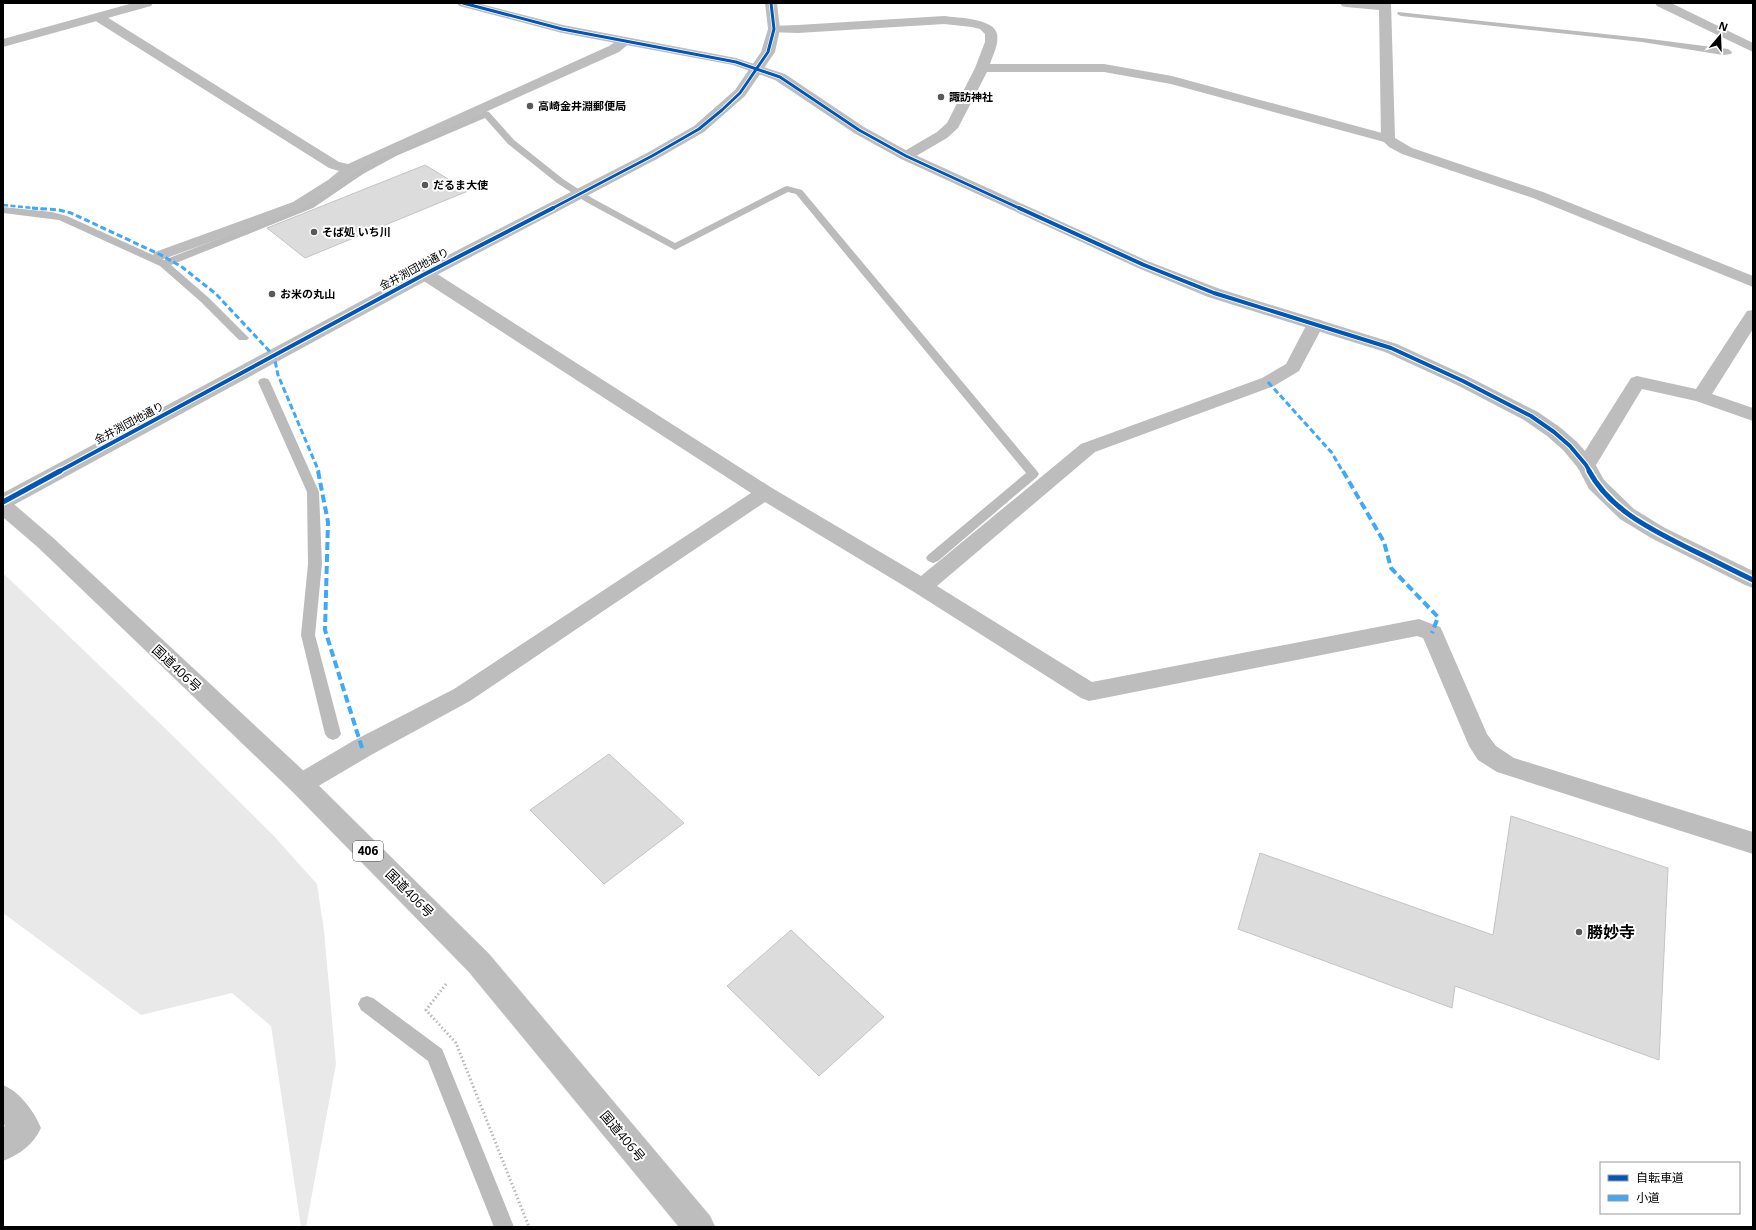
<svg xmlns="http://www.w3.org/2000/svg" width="1756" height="1230" font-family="'Open Sans','Noto Sans JP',sans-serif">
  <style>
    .green { fill: #e9e9e9 }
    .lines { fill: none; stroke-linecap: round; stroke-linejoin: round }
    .stream { fill: #bbb; fill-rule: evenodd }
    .building { fill: #dcdcdc; stroke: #c4c4c4 }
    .trunk-casing { stroke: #dbdbdb; stroke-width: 1 }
    .path { stroke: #b8b8b8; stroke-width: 3; stroke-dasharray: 1.5 2.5; stroke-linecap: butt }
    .service { fill: #bdbdbd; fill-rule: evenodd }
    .minor { fill: #bdbdbd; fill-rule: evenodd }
    .tertiary { fill: #bdbdbd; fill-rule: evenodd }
    .trunk { fill: #bdbdbd; fill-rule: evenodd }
    .quiet-far2 { stroke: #3fa9f5; stroke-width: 2.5; stroke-dasharray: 5 2.5; stroke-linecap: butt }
    .quiet-far1 { stroke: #3fa9f5; stroke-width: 3; stroke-dasharray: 6 3; stroke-linecap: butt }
    .quiet { stroke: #3fa9f5; stroke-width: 4; stroke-dasharray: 8 4; stroke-linecap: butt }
    .cycleway-far2-casing { stroke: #fff; stroke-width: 4.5 }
    .cycleway-far1-casing { stroke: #fff; stroke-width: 6 }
    .cycleway-casing { stroke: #fff; stroke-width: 8 }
    .cycleway-far2 { stroke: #0057b8; stroke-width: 3 }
    .cycleway-far1 { stroke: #0057b8; stroke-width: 4 }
    .cycleway { stroke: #0057b8; stroke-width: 5 }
    .poi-dot { fill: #595959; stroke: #fff; stroke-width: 1.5 }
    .labels { text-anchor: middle; stroke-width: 4; stroke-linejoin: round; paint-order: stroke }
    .far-poi-label { font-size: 11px; font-weight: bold; fill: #000; stroke: #fff; text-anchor: start }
    .far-street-label { font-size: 11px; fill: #000; stroke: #fff }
    .shield { fill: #fff; stroke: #4c4c4c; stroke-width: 1 }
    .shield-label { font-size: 12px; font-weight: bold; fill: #000 }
    .street-label { font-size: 13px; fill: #000; stroke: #fff }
    .near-poi-label { font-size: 16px; font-weight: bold; fill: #000; stroke: #fff; text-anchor: start }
  </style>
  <rect width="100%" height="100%" fill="#fff"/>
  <!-- green -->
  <polygon class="green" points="3,573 172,735 272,834 317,884 324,931 336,1064 306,1227 301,1227 271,1026 232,993 141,1015 3,913"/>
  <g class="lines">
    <!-- stream -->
    <g class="stream">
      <polygon points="1398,12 1642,38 1728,49 1732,52 1731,54 1723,55 1642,42 1401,16 1397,14"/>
      <polygon points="486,111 489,112 514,140 563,179 592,198 675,243 784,187 787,186 802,190 1037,471 1039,474 1037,477 938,561 933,563 928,561 926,558 928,555 1026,473 796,194 788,192 675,250 586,202 557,183 508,144 485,118 396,156 363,174 313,208 171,265 209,298 249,338 247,340 239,340 201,302 160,266 59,220 3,213 3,207 52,212 67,216 164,260 307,204 357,170 390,152"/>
      <polygon points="264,378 268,379 270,382 319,492 322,564 315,635 341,734 338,738 333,740 328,738 325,734 301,635 308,564 307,492 258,382 260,379"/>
      <polygon points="367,996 373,998 442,1049 514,1227 494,1227 428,1061 361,1010 358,1004 361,998"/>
    </g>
  </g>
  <!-- building -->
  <g class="building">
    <polygon points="425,165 468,191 305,258 267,228"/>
    <polygon points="609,754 684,823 604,884 530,810"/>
    <polygon points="1511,816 1668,868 1659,1060 1455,986 1452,1008 1238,929 1260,853 1493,935"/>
    <polygon points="791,930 884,1017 819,1076 727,986"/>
  </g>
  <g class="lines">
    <defs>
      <polygon id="trunk" points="3,499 10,501 53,538 310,777 489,954 710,1216 715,1227 679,1227 469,972 292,791 39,548 3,517"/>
    </defs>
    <!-- trunk casing -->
    <use href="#trunk" class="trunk-casing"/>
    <!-- path -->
    <polyline class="path" points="446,984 426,1010 456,1043 529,1227"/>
    <!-- service -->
    <g class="service">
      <polygon points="98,13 102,14 339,162 348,164 609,46 620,39 630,39 631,42 619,52 376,161 355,172 338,186 303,208 161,260 155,258 153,255 155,252 293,202 328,180 339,171 329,168 94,20 92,17 94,14"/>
      <path d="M944,16C957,18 994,18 997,34C999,44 993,55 990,64H1104L1172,76L1393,136L1395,139L1393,142L1388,143L1171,84L1104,72H987L958,128L947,138L911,159L906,160L901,159L899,156L901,153L937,132L947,123L975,68L985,42V34L980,29L972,27L944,24L798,33L769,32L768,29L769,26L798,25Z"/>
      <polygon points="425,269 431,270 772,488 921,576 1081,444 1262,378 1286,364 1309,320 1315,319 1321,320 1324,324 1299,371 1274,386 1095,452 937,586 1092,682 1419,619 1440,627 1443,633 1440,639 1432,641 1417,636 1089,701 1081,698 914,592 765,502 470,701 371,755 310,791 301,794 292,791 289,784 292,777 353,741 454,689 751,493 419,278 417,274 419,270"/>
      <polygon points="1753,310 1753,329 1712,394 1753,408 1753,421 1696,401 1642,389 1593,470 1586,471 1579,470 1576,465 1631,378 1637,376 1696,389 1747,311"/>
    </g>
    <!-- minor -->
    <g class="minor">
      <polygon points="133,3 153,3 151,6 3,47 3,39"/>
      <polygon points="457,3 477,3 563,25 736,58 785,74 864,127 911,153 1150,262 1220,289 1397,344 1469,377 1538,412 1561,428 1577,442 1593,460 1604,480 1634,509 1665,528 1753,571 1753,588 1745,585 1651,538 1620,519 1589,489 1578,468 1563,450 1547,436 1524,420 1457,385 1385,352 1208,297 1138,268 901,159 854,133 775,80 733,65 562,33 459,6"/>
      <polygon points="1340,3 1391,3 1395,138 1412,148 1543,192 1753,276 1753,287 1533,198 1402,154 1389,147 1381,139 1379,10 1346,7 1342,6"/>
      <polygon points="1655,3 1671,3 1753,43 1753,52 1657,6"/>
      <polygon points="1432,625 1440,627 1443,633 1487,734 1496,746 1514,758 1753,832 1753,854 1497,772 1478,760 1469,746 1421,633 1424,627"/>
      <path d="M3,1085C20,1092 34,1111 41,1128C34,1144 19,1155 3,1161V1127L5,1126L3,1123Z"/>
    </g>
    <!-- tertiary -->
    <polygon class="tertiary" points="765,3 777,3 780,29 775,52 745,96 704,132 657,159 431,278 10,507 3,509 3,493 419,270 647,153 694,126 735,90 761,52 768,29"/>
    <!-- trunk -->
    <use href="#trunk" class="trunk"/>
    <!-- quiet-far2 -->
    <polyline class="quiet-far2" points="3,205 43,209"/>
    <!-- quiet-far1 -->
    <g class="quiet-far1">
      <polyline points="32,208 59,210 71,213 161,255 182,267 216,294 274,356 278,375 319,472"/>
      <polyline points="1268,382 1332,453 1343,472"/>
    </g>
    <!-- quiet -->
    <g class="quiet">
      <polyline points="318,471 328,522 325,630 362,748"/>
      <polyline points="1343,471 1384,542 1391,568 1438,617 1432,633"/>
    </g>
    <defs>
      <g id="cycleway-far2">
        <polyline points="463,3 562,29 736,62 780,77 859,130 906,156 1021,209"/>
        <polyline points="551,209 652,156 699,129 722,110 740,93 768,52 774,29 771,3"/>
      </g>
      <g id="cycleway-far1">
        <polyline points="1019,208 1144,265 1214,293 1391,348 1463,381 1531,416 1554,432 1570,446 1586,465 1590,472"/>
        <polyline points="58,472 425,274 553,208"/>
      </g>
      <g id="cycleway">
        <path d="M1589,471C1610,510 1652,530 1690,549C1711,559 1732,570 1753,580"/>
        <polyline points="3,502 60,471"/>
      </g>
    </defs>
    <!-- cycleway-far2 casing -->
    <use href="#cycleway-far2" class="cycleway-far2-casing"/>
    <!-- cycleway-far1 casing -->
    <use href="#cycleway-far1" class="cycleway-far1-casing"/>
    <!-- cycleway casing -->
    <use href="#cycleway" class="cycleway-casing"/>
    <!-- cycleway-far2 -->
    <use href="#cycleway-far2" class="cycleway-far2"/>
    <!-- cycleway-far1 -->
    <use href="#cycleway-far1" class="cycleway-far1"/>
    <!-- cycleway -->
    <use href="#cycleway" class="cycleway"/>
  </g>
  <!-- markers -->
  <g class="poi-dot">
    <circle cx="941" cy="97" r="4"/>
    <circle cx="530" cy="106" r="4"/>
    <circle cx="425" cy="185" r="4"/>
    <circle cx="314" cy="232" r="4"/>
    <circle cx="272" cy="294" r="4"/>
    <circle cx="1579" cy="932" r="4"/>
  </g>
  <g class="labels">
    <!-- far-poi labels -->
    <g class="far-poi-label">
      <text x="949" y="101">諏訪神社</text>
      <text x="538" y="110">高崎金井淵郵便局</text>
      <text x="433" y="189">だるま大使</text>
      <text x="322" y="236">そば処 いち川</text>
      <text x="280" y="298">お米の丸山</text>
    </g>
    <!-- far-street labels -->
    <g class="far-street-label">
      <text transform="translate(414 269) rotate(-28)" y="4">金井渕団地通り</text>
      <text transform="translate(129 423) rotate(-28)" y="4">金井渕団地通り</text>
    </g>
    <!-- shield labels -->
    <rect class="shield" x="353" y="841" width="30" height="20" rx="3"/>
    <g class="shield-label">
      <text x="368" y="855">406</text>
    </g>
    <!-- street labels -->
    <g class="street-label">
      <text transform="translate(177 668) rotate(43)" y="5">国道406号</text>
      <text transform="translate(410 893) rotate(45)" y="5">国道406号</text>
      <text transform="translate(623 1136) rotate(50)" y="5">国道406号</text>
    </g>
    <!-- near-poi labels -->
    <g class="near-poi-label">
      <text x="1587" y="938">勝妙寺</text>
    </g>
  </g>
  <!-- border -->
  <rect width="1756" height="1230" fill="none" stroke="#000000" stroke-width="8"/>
  <!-- legend -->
  <rect x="1600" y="1162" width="140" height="52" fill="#ffffff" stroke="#999999"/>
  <rect x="1608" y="1175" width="20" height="6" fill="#0057b8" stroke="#999999"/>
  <text x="1636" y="1182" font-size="12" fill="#000000">自転車道</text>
  <rect x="1608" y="1195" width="20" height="6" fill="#3fa9f5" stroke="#999999"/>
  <text x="1636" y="1202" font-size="12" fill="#000000">小道</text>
  <!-- north arrow -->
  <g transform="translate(1720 36) rotate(19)" stroke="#ffffff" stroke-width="3" paint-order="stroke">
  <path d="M0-3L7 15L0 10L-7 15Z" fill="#000000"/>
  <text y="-6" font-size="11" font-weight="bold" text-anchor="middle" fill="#000000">N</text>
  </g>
</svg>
